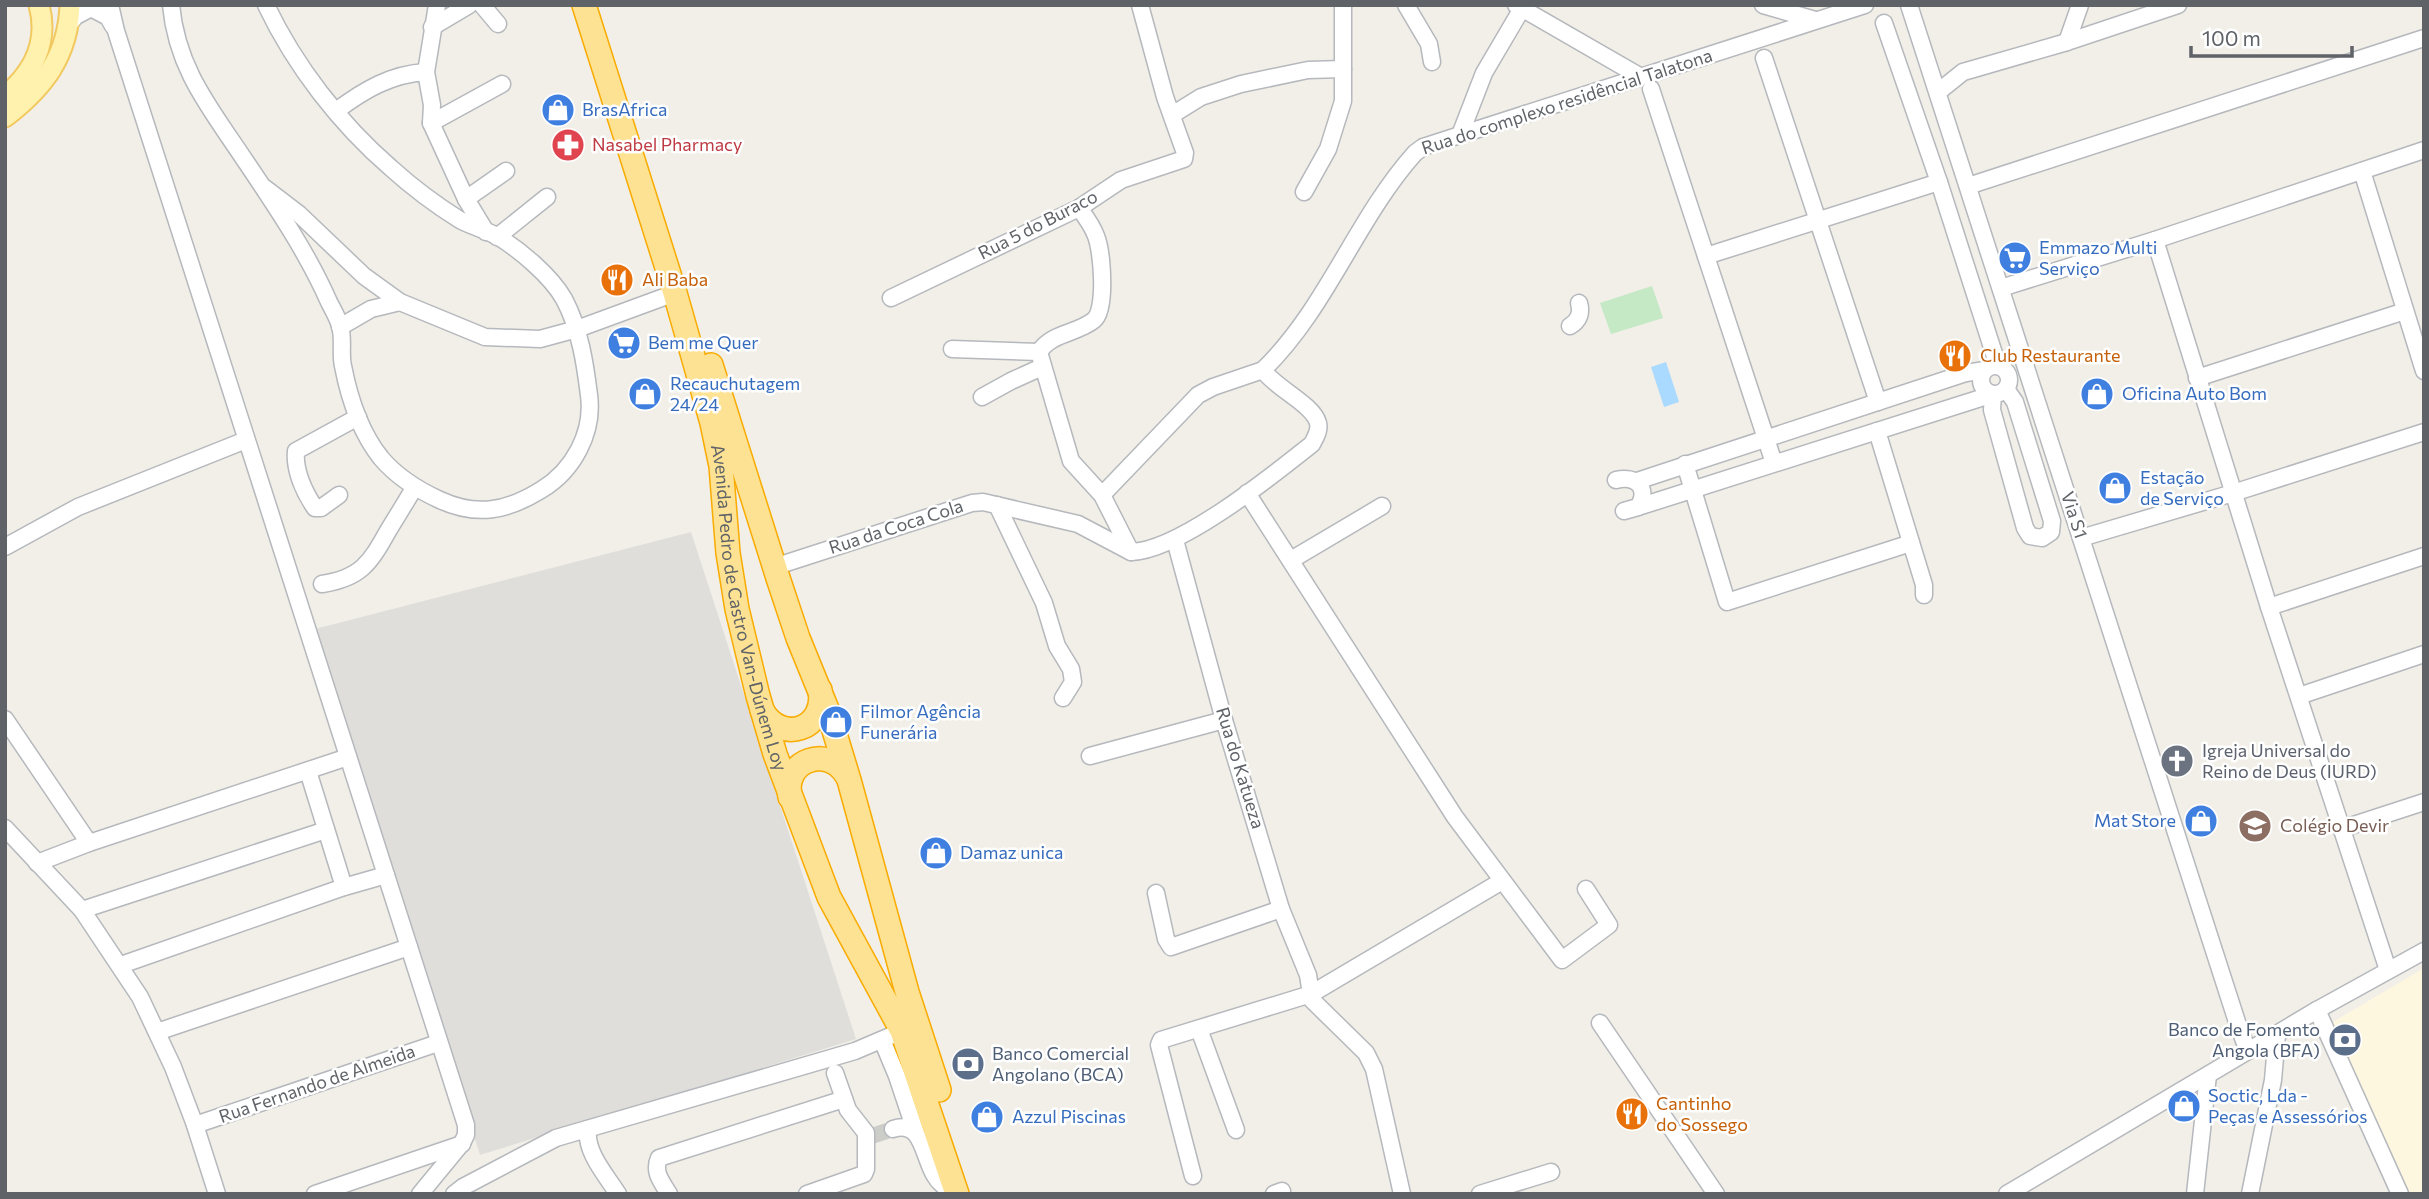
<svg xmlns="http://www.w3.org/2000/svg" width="2429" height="1199" font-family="Commissioner,sans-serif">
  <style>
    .commercial { fill: #fef7e0 }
    .industrial { fill: #e0deda }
    .green { fill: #c5e8c5 }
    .water { fill: #aadaff }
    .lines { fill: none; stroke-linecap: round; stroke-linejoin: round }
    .minor-tunnel { stroke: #ccccc8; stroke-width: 16; stroke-dasharray: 16 8; stroke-linecap: butt }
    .minor-casing { stroke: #b5b8bc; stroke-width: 19 }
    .major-casing { stroke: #f2c960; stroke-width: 23 }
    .highway-casing { stroke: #f9ab00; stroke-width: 26 }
    .minor { stroke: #fff; stroke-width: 16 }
    .major { stroke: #fff2af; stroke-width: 19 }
    .highway { stroke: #fde293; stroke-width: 23 }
    .labels { text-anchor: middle; stroke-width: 5; stroke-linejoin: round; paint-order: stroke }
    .street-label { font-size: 18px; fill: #5f6368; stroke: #fff }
    .shop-label { font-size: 18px; fill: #366cbe; stroke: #fff; text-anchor: start }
    .health-label { font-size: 18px; fill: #be3a42; stroke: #fff; text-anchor: start }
    .food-label { font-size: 18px; fill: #c56008; stroke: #fff; text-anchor: start }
    .worship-label { font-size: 18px; fill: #5b616d; stroke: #fff; text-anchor: start }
    .education-label { font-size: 18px; fill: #785e54; stroke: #fff; text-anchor: start }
    .service-label { font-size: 18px; fill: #4e5e75; stroke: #fff; text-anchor: end }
  </style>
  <rect width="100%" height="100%" fill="#f1efe8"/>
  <!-- commercial -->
  <polygon class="commercial" points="2424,968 2424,1194 2408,1194 2328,1025"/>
  <!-- industrial -->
  <polygon class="industrial" points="691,532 856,1039 480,1155 315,629"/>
  <!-- green -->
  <polygon class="green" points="1652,286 1663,318 1611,334 1600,303"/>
  <!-- water -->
  <polygon class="water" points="1666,362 1679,402 1664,407 1651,367"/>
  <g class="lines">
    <!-- minor-tunnel -->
    <polyline class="minor-tunnel" points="872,1136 893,1129"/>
    <defs>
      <g id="minor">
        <polyline points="110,5 116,31 466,1125 466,1135 462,1143 420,1194"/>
        <path d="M171,5C177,69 210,108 244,159C275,205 307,252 329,302C333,310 338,318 340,326C344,339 340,353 343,366C349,397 361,433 381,458C397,477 418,490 440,500C477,517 507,511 541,490C573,471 594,433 589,395C585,363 580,329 564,299C551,276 520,250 497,236C485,230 472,226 460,220C436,205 412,187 391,168C340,124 295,66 266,5"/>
        <polyline points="437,5 426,72 432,105 431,123 466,199 486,232"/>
        <polyline points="482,5 498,24"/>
        <polyline points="1406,5 1429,44 1432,62"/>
        <polyline points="1516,5 1641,77"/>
        <polyline points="1763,5 1815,20"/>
        <polyline points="1909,5 2238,1025 2248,1051"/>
        <polyline points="1884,23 1939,182 1998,366"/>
        <polyline points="69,24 76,16 91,8 108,17 113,26"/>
        <polyline points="432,27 469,5"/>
        <polyline points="2067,42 2080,5"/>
        <polyline points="1764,58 1878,402"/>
        <polyline points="1651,89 1774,463"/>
        <polyline points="1938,92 1963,72 2067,42 2178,5"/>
        <path d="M336,111C364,90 391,74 426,72"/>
        <polyline points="1172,115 1201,97 1241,84 1308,70 1343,69"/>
        <polyline points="431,123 502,84"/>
        <polyline points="1460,135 1484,73 1524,5"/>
        <polyline points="2362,171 2424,371"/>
        <polyline points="1968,186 2424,38"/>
        <polyline points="265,188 299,214 364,276 400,302 485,337 540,339 577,329 675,293"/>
        <polyline points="1304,192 1328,149 1343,101 1343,5"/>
        <polyline points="466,199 506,171"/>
        <path d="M1079,208C1085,216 1092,225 1096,236C1102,251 1107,309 1094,320C1077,334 1052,332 1039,352L1071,461L1102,495L1131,552"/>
        <polyline points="497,237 547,197"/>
        <polyline points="2155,240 2269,607 2388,970"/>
        <polyline points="1706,256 1939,182"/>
        <polyline points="2001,288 2155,240 2424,150"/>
        <polyline points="891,298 1079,208 1121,180 1184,159 1185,153 1165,97 1140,5"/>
        <path d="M1570,326C1579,321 1582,313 1579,303"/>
        <polyline points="340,327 371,309 400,302"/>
        <polyline points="952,349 1039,352"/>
        <circle cx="1995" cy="380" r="14"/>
        <polyline points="2197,378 2405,311"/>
        <polyline points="1993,394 1992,410 2025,528 2030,536 2042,538 2051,532 2052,521 2015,402 2006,389"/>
        <polyline points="982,397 1011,381 1042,367"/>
        <polyline points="1877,431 1924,585 1924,595"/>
        <polyline points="1685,464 1727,602 1911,543"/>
        <path d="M1616,480C1636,475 1650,488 1638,507L1624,511"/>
        <polyline points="1637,481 1966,373 1985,370"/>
        <polyline points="1247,493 1455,817 1562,960 1609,925 1586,889"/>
        <path d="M339,495L321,508H315C304,492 294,470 296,451L358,417"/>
        <polyline points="1102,495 1198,395 1213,387 1263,370"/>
        <polyline points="997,505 1044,603 1057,646 1071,669 1073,682 1063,698"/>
        <polyline points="1638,507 1981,398 1989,393"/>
        <polyline points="2081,538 2233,493 2424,432"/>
        <polyline points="1175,540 1224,720 1281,909 1308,975 1312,1000 1366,1053 1374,1069 1402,1194"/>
        <polyline points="5,547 78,507 246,440"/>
        <polyline points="1291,560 1382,506"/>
        <path d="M774,567L972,503L983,502L1078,524L1131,552C1179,551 1273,475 1312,444C1315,438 1320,431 1318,423C1313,404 1275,388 1263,370C1327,308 1356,219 1415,153L1423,147L1460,135L1865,5"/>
        <path d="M322,584C361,578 370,563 388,531C397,516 406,502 414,488"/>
        <polyline points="2269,607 2424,556"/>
        <polyline points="2299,696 2424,654"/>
        <polyline points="5,719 89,843"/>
        <polyline points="1090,756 1224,720"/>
        <polyline points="308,771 344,887"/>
        <polyline points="5,828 82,910 140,997 173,1067 195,1125 217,1194"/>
        <polyline points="2341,829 2424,802"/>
        <polyline points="37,863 89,843 348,757"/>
        <polyline points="1156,893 1166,939 1171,947 1281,909"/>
        <polyline points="82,910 326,830"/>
        <polyline points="121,965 344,887 386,875"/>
        <polyline points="2317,1010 2400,1194"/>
        <polyline points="1600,1023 1716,1194"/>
        <polyline points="1199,1029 1236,1130"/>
        <polyline points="157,1032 409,947"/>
        <polyline points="882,1040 897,1076 916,1133"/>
        <polyline points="195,1125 438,1043"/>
        <path d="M588,1129C585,1152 606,1175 618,1194"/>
        <path d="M893,1129C923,1119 923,1158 935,1176C940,1185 948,1189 956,1194"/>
        <polyline points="1193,1176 1159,1045 1161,1040 1311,994 1502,881"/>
        <polyline points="315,1194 462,1144"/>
        <polyline points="454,1194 463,1187 556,1138 855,1051 902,1031"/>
        <path d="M669,1194C661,1181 653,1172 659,1158L844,1099"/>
        <polyline points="807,1194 864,1174 866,1169 866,1133 848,1110 835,1073"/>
        <polyline points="1274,1194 1282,1191"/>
        <polyline points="1480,1194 1551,1172"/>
        <polyline points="2007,1194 2317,1010 2424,951"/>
        <polyline points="2195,1194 2208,1075"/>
        <polyline points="2250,1194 2273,1080 2277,1034"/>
      </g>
      <g id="major">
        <path d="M5,96C33,73 49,42 39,5"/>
        <path d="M5,117C44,87 68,56 70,5"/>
      </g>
      <g id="highway">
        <path id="s1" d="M584,5L675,293L712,423L721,466L728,553L737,609L758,696L775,754L829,897L902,1031L957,1194"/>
        <polyline points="711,365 778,578 798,638 829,714 849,780 907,992 939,1090"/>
        <path d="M762,710C781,745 827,729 820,690"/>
        <path d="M790,797C782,760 829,744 847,776"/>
      </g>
    </defs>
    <!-- minor casing -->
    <use href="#minor" class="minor-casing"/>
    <!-- major casing -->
    <use href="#major" class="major-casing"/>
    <!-- highway casing -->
    <use href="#highway" class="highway-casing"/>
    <!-- minor -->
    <use href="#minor" class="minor"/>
    <!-- major -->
    <use href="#major" class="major"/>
    <!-- highway -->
    <use href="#highway" class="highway"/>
  </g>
  <!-- icons -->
  <defs>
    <symbol id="shop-disc" viewBox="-11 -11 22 22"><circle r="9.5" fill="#3f7fe0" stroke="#fff"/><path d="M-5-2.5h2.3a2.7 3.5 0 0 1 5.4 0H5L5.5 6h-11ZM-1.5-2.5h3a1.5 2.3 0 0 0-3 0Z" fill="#fff"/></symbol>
    <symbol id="pharmacy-disc" viewBox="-11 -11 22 22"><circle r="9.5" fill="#e0444e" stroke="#fff"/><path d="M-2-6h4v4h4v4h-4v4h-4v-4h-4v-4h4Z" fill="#fff"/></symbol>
    <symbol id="supermarket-disc" viewBox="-11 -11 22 22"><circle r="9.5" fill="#3f7fe0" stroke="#fff"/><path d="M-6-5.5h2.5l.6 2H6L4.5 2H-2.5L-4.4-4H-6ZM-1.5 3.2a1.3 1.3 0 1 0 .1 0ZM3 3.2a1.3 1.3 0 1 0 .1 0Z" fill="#fff"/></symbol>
    <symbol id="restaurant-disc" viewBox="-11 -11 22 22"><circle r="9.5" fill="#e8710a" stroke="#fff"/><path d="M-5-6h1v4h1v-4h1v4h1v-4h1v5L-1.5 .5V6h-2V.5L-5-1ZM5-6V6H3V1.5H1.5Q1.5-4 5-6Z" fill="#fff"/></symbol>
    <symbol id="church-disc" viewBox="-11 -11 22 22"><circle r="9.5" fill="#6b7280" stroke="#fff"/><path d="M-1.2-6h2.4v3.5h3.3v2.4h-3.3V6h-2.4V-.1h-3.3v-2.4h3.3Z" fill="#fff"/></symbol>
    <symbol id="school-disc" viewBox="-11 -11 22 22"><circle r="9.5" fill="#8d6e63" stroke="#fff"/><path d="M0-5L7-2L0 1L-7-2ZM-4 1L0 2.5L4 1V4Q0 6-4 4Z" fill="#fff"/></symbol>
    <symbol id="bank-disc" viewBox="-11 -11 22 22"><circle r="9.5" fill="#5c6f8a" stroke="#fff"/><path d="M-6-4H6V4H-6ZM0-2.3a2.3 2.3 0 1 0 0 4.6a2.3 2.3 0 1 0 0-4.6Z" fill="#fff"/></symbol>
  </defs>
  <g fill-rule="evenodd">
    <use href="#shop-disc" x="539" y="91" width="38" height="38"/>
    <use href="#pharmacy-disc" x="549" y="126" width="38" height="38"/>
    <use href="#supermarket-disc" x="1996" y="239" width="38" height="38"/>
    <use href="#restaurant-disc" x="598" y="261" width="38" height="38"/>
    <use href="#supermarket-disc" x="605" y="324" width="38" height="38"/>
    <use href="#restaurant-disc" x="1936" y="337" width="38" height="38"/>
    <use href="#shop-disc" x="626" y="375" width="38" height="38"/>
    <use href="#shop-disc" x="2078" y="375" width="38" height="38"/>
    <use href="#shop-disc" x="2096" y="469" width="38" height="38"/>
    <use href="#shop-disc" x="817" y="703" width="38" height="38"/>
    <use href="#church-disc" x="2158" y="742" width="38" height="38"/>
    <use href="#shop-disc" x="2182" y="802" width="38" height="38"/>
    <use href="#school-disc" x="2236" y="807" width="38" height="38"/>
    <use href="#shop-disc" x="917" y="834" width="38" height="38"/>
    <use href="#bank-disc" x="2326" y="1021" width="38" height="38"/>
    <use href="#bank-disc" x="949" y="1045" width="38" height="38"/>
    <use href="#shop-disc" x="2165" y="1087" width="38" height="38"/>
    <use href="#restaurant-disc" x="1613" y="1095" width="38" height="38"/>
    <use href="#shop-disc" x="968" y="1098" width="38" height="38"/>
  </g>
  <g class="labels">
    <!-- street labels -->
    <g class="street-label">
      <text transform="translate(1567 102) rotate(-18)" y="6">Rua do complexo residêncial Talatona</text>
      <text transform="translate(1038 225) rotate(-27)" y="6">Rua 5 do Buraco</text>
      <text transform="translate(2074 515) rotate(72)" y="6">Via S1</text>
      <text transform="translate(896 527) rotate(-18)" y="6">Rua da Coca Cola</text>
      <text dy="6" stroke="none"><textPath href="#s1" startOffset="626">Avenida Pedro de Castro Van-Dúnem Loy</textPath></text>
      <text transform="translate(1240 768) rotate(73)" y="6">Rua do Katueza</text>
      <text transform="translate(317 1084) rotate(-19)" y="6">Rua Fernando de Almeida</text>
    </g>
    <!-- shop labels -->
    <g class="shop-label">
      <text x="582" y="116">BrasAfrica</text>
      <text x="2039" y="254">Emmazo Multi<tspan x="2039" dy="21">Serviço</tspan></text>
      <text x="648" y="349">Bem me Quer</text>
      <text x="670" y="390">Recauchutagem<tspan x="670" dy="21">24/24</tspan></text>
      <text x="2122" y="400">Oficina Auto Bom</text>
      <text x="2140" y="484">Estação<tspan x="2140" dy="21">de Serviço</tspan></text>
      <text x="860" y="718">Filmor Agência<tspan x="860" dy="21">Funerária</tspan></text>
      <text x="2176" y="827" text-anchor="end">Mat Store</text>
      <text x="960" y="859">Damaz unica</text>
      <text x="2208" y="1102">Soctic, Lda -<tspan x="2208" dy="21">Peças e Assessórios</tspan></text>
      <text x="1012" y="1123">Azzul Piscinas</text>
    </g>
    <!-- health labels -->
    <g class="health-label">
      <text x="592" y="151">Nasabel Pharmacy</text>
    </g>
    <!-- food labels -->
    <g class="food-label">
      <text x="642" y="286">Ali Baba</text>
      <text x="1980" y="362">Club Restaurante</text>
      <text x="1656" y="1110">Cantinho<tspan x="1656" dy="21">do Sossego</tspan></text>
    </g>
    <!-- worship labels -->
    <g class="worship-label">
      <text x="2202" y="757">Igreja Universal do<tspan x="2202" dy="21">Reino de Deus (IURD)</tspan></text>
    </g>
    <!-- education labels -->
    <g class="education-label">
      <text x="2280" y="832">Colégio Devir</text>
    </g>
    <!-- service labels -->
    <g class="service-label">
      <text x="2320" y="1036">Banco de Fomento<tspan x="2320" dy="21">Angola (BFA)</tspan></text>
      <text x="992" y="1060" text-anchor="start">Banco Comercial<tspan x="992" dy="21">Angolano (BCA)</tspan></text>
    </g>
  </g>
  <!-- border -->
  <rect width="2429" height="1199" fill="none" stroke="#5f6368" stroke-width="14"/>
  <!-- scale -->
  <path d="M2191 46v10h161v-10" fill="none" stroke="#5f6368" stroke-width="3.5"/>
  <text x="2202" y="46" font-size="21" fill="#5f6368" stroke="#ffffff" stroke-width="5" paint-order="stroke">100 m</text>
</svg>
